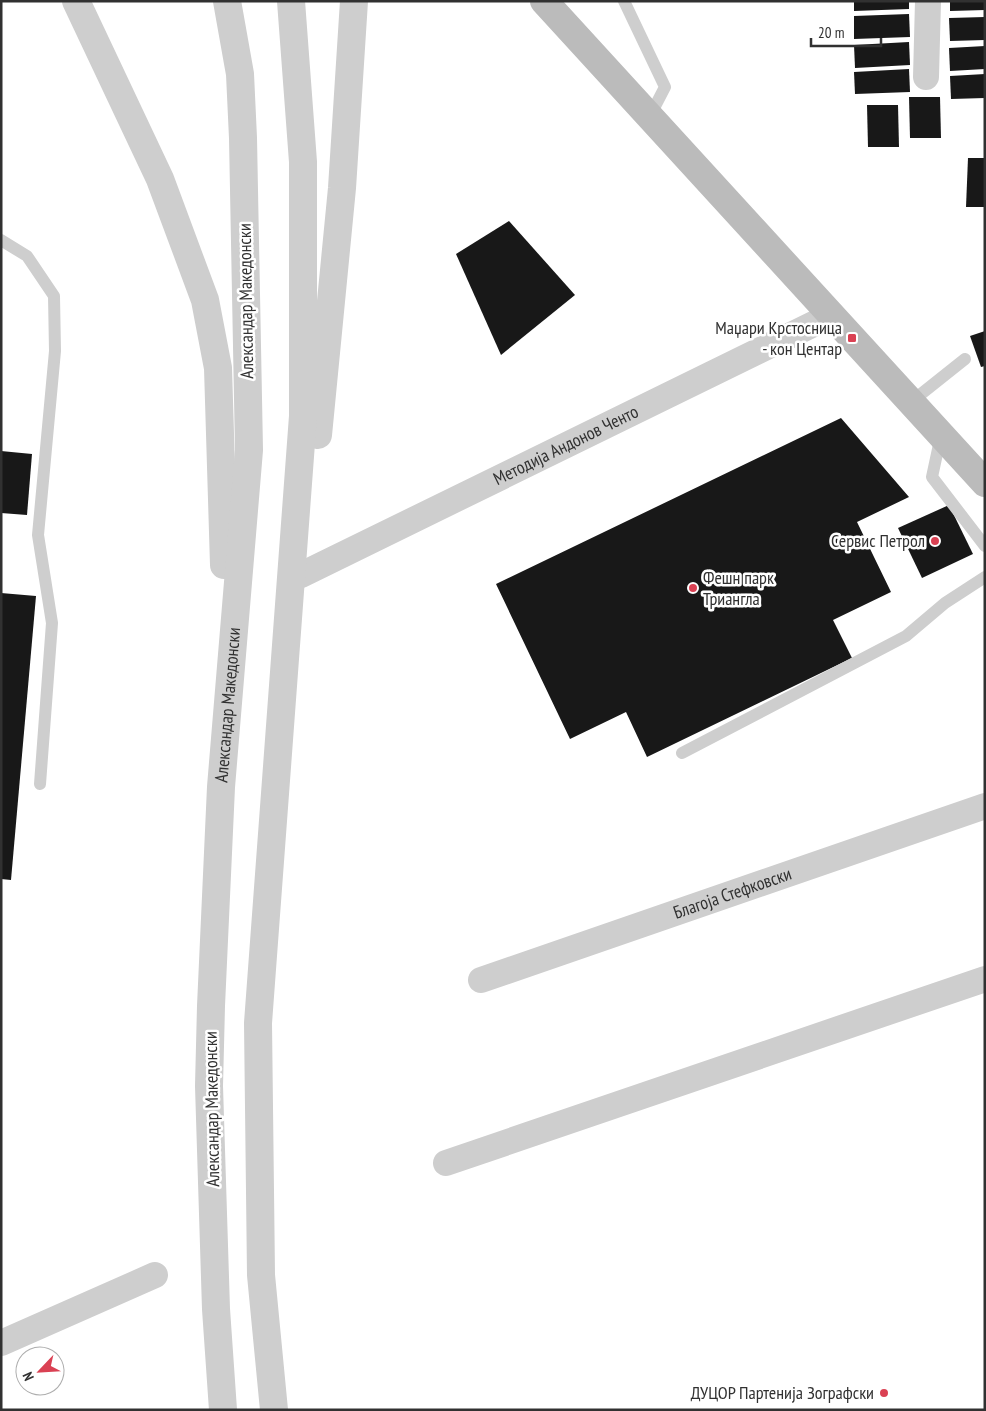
<svg xmlns="http://www.w3.org/2000/svg" width="986" height="1411" font-family="'PT Sans Narrow',sans-serif">
  <style>
    .building { fill: #181818 }
    .lines { fill: none; stroke-linecap: round; stroke-linejoin: round }
    .service { stroke: #cecece; stroke-width: 12 }
    .minor { stroke: #cecece; stroke-width: 26 }
    .tertiary { stroke: #cecece; stroke-width: 28 }
    .secondary { stroke: #bbb; stroke-width: 28 }
    .poi-dot { fill: #da4153; stroke: #fff; stroke-width: 2 }
    .labels { text-anchor: middle; stroke-width: 5; stroke-linejoin: round; paint-order: stroke }
    .street-label { font-size: 18px; fill: #313131; stroke: #fff }
    .poi-label { font-size: 18px; fill: #313131; stroke: #fff; text-anchor: end }
  </style>
  <rect width="100%" height="100%" fill="#fff"/>
  <!-- building -->
  <g class="building">
    <polygon points="854,1 909,1 909,9 854,11"/>
    <polygon points="950,1 985,1 985,10 950,11"/>
    <polygon points="909,14 910,37 854,39 854,16"/>
    <polygon points="985,17 985,40 950,41 949,18"/>
    <polygon points="909,42 910,65 855,68 854,45"/>
    <polygon points="985,46 985,69 950,71 949,48"/>
    <polygon points="909,69 910,92 855,94 854,72"/>
    <polygon points="985,74 985,98 951,99 950,76"/>
    <polygon points="909,97 940,97 941,138 910,138"/>
    <polygon points="867,105 898,105 899,147 868,147"/>
    <polygon points="968,158 985,158 985,207 966,207"/>
    <polygon points="509,221 575,295 501,355 456,254"/>
    <polygon points="985,331 985,366 981,367 970,336"/>
    <polygon points="841,418 909,497 857,522 891,592 833,620 852,658 647,757 626,712 570,739 496,584"/>
    <polygon points="1,451 32,454 27,515 1,513"/>
    <polygon points="949,505 973,554 922,578 898,528"/>
    <polygon points="1,593 36,596 11,880 1,879"/>
  </g>
  <g class="lines">
    <!-- service -->
    <g class="service">
      <polyline points="624,1 665,87 650,116"/>
      <polyline points="1,240 27,256 54,296 55,351 38,535 52,623 40,784"/>
      <polyline points="911,402 965,359"/>
      <polyline points="941,435 932,477 985,546"/>
      <polyline points="682,753 906,636 945,603 985,577"/>
    </g>
    <!-- minor -->
    <g class="minor">
      <polyline points="926,77 928,1"/>
      <path id="s1" d="M301,575L832,315"/>
      <path id="s2" d="M481,980L985,806"/>
      <polyline points="446,1163 985,979"/>
      <polyline points="1,1343 155,1275"/>
    </g>
    <!-- tertiary -->
    <g class="tertiary">
      <polyline points="76,1 160,179 205,300 218,368 224,565"/>
      <polyline points="318,435 342,188 354,1"/>
      <path id="s3" d="M223,1410L216,1309L209,1086L211,1006L221,787L249,450L243,138L240,74L227,1"/>
      <polyline points="274,1410 261,1275 258,1023 303,416 303,162 291,1"/>
    </g>
    <!-- secondary -->
    <polyline class="secondary" points="544,1 985,483"/>
  </g>
  <!-- markers -->
  <g class="poi-dot">
    <rect x="847" y="333" width="10" height="10" rx="2.5"/>
    <circle cx="935" cy="541" r="5"/>
    <circle cx="693" cy="588" r="5"/>
    <circle cx="884" cy="1393" r="5"/>
  </g>
  <g class="labels">
    <!-- street labels -->
    <g class="street-label">
      <text transform="translate(246 301) rotate(-91)" y="6">Александар Македонски</text>
      <text dy="6" stroke="none"><textPath href="#s1" startOffset="295">Методија Андонов Ченто</textPath></text>
      <text dy="6" stroke="none"><textPath href="#s3" startOffset="706">Александар Македонски</textPath></text>
      <text dy="6" stroke="none"><textPath href="#s2" startOffset="266">Благоја Стефковски</textPath></text>
      <text transform="translate(212 1109) rotate(-91)" y="6">Александар Македонски</text>
    </g>
    <!-- poi labels -->
    <g class="poi-label">
      <text x="842" y="334">Маџари Крстосница<tspan x="842" dy="21">- кон Центар</tspan></text>
      <text x="925" y="547">Сервис Петрол</text>
      <text x="703" y="584" text-anchor="start">Фешн парк<tspan x="703" dy="21">Триангла</tspan></text>
      <text x="874" y="1399">ДУЦОР Партенија Зографски</text>
    </g>
  </g>
  <!-- border -->
  <rect width="986" height="1411" fill="none" stroke="#313131" stroke-width="5"/>
  <!-- north arrow -->
  <g transform="translate(40 1371) rotate(245)"><circle r="24" fill="#ffffff" stroke="#adadad"/>
  <path d="M0-4L9 19L0 12L-9 19Z" fill="#da4153"/>
  <text y="-8" font-size="14" font-weight="bold" text-anchor="middle" fill="#313131">N</text>
  </g>
  <!-- scale -->
  <path d="M811 38v8h70v-8" fill="none" stroke="#313131" stroke-width="2.5"/>
  <text x="818" y="38" font-size="15" fill="#313131" stroke="#ffffff" stroke-width="4" paint-order="stroke">20 m</text>
</svg>
